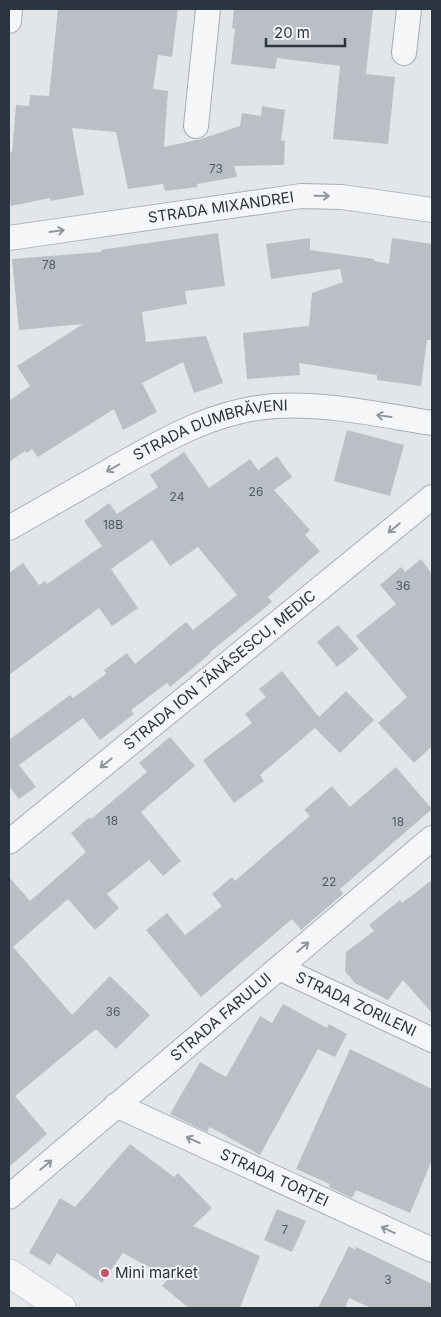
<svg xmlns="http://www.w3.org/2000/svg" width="441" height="1317" font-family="Inter,sans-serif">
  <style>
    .building { fill: #babfc6 }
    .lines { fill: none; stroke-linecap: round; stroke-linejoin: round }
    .minor-casing { stroke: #a7adb3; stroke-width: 26 }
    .tertiary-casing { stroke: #a7adb3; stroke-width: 29 }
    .minor { stroke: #f5f6f8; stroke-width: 24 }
    .tertiary { stroke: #f5f6f8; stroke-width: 28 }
    .oneway { stroke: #90969c }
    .poi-dot { fill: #c5516c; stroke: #f2f4f7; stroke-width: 2 }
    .labels { text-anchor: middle; stroke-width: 4; stroke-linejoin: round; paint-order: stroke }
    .number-label { font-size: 12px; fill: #4f5862 }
    .street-label { font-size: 15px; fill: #2b3540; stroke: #f2f4f7 }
    .poi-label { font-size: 15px; fill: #2b3540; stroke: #f2f4f7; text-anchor: start }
  </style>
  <rect width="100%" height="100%" fill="#e2e6e9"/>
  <!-- building -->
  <g class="building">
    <polygon points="58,9 178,9 172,57 158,55 153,89 168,91 164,147 201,139 240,126 242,113 261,116 262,106 285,110 281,141 285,140 284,165 234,166 237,177 197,184 198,187 165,191 163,184 128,189 116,132 72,128 84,195 50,201 50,198 11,206 9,194 9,153 12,152 16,105 29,106 30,95 49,96"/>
    <polygon points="234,9 373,9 366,74 395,77 388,144 333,139 340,66 277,58 275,69 231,64 235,29 232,28"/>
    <polygon points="218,233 225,286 185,291 187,304 142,312 146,342 206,336 223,383 194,393 183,362 142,383 157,412 123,430 114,409 38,457 32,449 27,453 25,451 9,462 9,401 30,386 17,366 83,324 19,330 12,259 101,252 101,250 127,246"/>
    <polygon points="310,238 310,250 374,259 374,261 389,264 392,238 432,244 432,340 427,340 421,386 377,380 377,375 299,363 300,375 247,379 243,333 309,326 312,293 343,282 340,269 271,279 266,244"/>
    <polygon points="347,430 404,445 390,496 334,481"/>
    <polygon points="184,452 209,488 250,459 258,470 277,456 292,477 274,490 310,530 305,535 320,551 268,597 272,602 210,652 211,653 170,687 167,683 131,710 134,714 100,740 83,718 19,765 36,787 19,799 9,786 9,740 70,695 73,698 106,674 104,670 127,653 135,664 186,622 193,630 237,595 198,547 170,566 152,540 111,569 138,608 112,626 99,608 9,675 9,573 23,563 39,585 45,581 47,584 102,546 84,521 109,503 117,514 158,487 150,475"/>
    <polygon points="421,559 432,574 432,746 414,763 378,723 407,697 356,636 396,604 380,585 401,567 405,572"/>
    <polygon points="338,625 359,649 337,667 317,642"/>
    <polygon points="282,671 319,717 346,691 374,720 340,753 315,728 260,775 264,781 234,803 203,760 252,723 245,714 266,697 259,689"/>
    <polygon points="170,737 195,766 141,812 181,861 163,876 149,860 107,894 119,908 95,930 68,899 13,947 72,1015 110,976 150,1015 116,1049 96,1029 15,1096 47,1134 9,1167 9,877 30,901 86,852 71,833 90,817 91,819 147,772 139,763"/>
    <polygon points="396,767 432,809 340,889 343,894 301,930 292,919 201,997 146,930 167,913 185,935 222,906 212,894 232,877 235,881 310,816 304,810 332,786 350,807"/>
    <polygon points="432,880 432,1013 403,980 388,1000 355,983 345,971 346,952 374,931 369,925 400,900 402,903"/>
    <polygon points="283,1004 327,1028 329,1024 347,1034 335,1057 318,1049 260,1155 210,1127 207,1132 170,1114 200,1062 226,1077 260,1016 272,1023"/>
    <polygon points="350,1049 432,1089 432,1160 410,1213 356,1190 352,1198 329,1187 330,1184 296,1169"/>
    <polygon points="130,1144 174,1177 178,1173 212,1208 193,1226 260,1256 240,1308 189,1308 162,1286 169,1278 123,1253 102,1283 57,1253 50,1265 29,1253 60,1198 75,1207"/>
    <polygon points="277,1209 306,1221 292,1252 264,1240"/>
    <polygon points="349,1246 355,1250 356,1247 432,1284 432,1308 371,1308 349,1298 345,1308 318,1308"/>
  </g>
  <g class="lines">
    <defs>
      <g id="minor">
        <polyline points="9,21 10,9"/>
        <polyline points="404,53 409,9"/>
        <polyline points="196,126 208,9"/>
        <path id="s1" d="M9,238L301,196L342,197L432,210"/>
        <path id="s2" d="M9,528C43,509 77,489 111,470C162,441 214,410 275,406C327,403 381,415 432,423"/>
        <path id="s3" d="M9,842L432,497"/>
        <path id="s4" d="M279,968L432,1040"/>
        <path id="s5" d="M116,1105L432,1250"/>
        <path id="s6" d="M9,1197L432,838"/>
      </g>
      <polyline id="tertiary" points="9,1273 62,1308"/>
    </defs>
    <!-- minor casing -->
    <use href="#minor" class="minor-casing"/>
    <!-- tertiary casing -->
    <use href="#tertiary" class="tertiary-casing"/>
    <!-- minor -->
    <use href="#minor" class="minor"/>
    <!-- tertiary -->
    <use href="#tertiary" class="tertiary"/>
  </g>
  <!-- one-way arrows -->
  <defs><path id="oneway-shaft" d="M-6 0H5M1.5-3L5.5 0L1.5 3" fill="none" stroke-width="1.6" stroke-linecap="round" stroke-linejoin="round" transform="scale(1.25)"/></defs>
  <g class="oneway">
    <use href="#oneway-shaft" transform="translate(322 196) rotate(1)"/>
    <use href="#oneway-shaft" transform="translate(57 231) rotate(-8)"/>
    <use href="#oneway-shaft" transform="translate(384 416) rotate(-172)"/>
    <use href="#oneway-shaft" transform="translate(113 468) rotate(150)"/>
    <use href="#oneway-shaft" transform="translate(394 528) rotate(141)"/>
    <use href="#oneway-shaft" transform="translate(106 763) rotate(141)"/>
    <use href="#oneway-shaft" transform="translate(303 947) rotate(-40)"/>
    <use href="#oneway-shaft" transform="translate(193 1140) rotate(-155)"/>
    <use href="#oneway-shaft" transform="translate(46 1165) rotate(-40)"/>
    <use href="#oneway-shaft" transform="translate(388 1230) rotate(-155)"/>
  </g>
  <!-- markers -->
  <circle class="poi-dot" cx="105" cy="1273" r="5"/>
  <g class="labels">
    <!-- number labels -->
    <g class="number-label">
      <text x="216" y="173">73</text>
      <text x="49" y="269">78</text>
      <text x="256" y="496">26</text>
      <text x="177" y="501">24</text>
      <text x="113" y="529">18B</text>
      <text x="403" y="590">36</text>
      <text x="112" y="825">18</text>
      <text x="398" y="826">18</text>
      <text x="329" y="886">22</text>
      <text x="113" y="1016">36</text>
      <text x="285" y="1234">7</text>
      <text x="388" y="1284">3</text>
    </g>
    <!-- street labels -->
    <g class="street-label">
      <text dy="5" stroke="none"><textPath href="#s1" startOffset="214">STRADA MIXANDREI</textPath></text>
      <text dy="5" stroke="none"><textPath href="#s2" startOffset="226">STRADA DUMBRĂVENI</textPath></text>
      <text dy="5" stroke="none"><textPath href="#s3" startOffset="272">STRADA ION TĂNĂSESCU, MEDIC</textPath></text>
      <text dy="5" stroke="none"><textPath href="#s4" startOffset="85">STRADA ZORILENI</textPath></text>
      <text dy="5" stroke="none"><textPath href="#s6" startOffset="278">STRADA FARULUI</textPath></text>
      <text dy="5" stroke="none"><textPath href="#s5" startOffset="174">STRADA TORȚEI</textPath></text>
    </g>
    <!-- poi labels -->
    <g class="poi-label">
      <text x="115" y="1278">Mini market</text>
    </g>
  </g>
  <!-- border -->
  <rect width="441" height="1317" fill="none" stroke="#2b3540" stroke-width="20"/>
  <!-- scale -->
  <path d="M266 38v8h79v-8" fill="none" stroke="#2b3540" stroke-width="2.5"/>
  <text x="274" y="38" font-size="15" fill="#2b3540" stroke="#f2f4f7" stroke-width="4" paint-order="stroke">20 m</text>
</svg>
